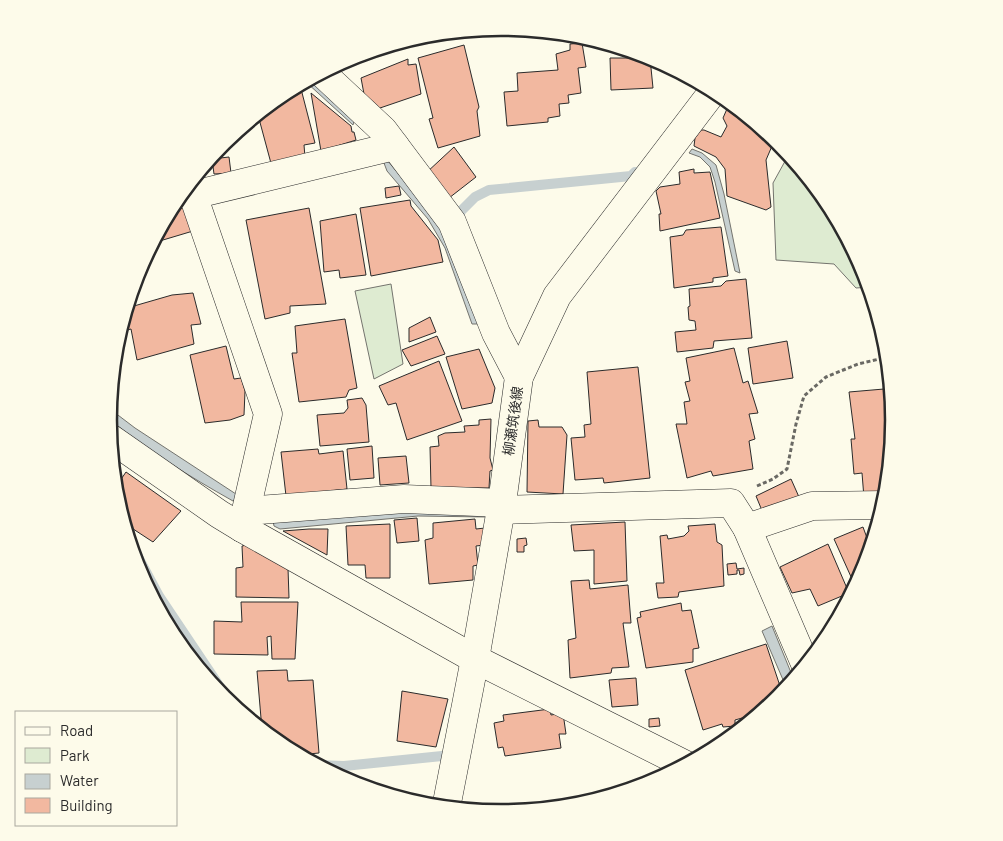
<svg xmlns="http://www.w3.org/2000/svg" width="1003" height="841" font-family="Barlow,'Noto Sans JP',sans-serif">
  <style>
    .green { fill: #deebd1; stroke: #74746e }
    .water { fill: #c7d0d0; stroke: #74746e }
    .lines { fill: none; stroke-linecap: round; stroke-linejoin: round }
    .stream { stroke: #c7d0d0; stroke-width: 10 }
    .building { fill: #f2b8a0; stroke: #2b2b2b }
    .minor-casing { stroke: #2b2b2b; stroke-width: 29 }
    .major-casing { stroke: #2b2b2b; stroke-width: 29 }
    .path { stroke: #6a6964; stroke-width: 3; stroke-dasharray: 4 2.5; stroke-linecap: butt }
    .minor { stroke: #fdfbea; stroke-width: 28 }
    .major { stroke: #fdfbea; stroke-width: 28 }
    .labels { text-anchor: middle; stroke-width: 4; stroke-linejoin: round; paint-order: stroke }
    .street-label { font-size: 14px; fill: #2b2b2b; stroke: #fdfbea }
    .rim { fill: none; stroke: #2b2b2b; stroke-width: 2.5 }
  </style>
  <rect width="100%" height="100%" fill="#fdfbea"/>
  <!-- green -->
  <g class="green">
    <polygon points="789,154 828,202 865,270 870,287 856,288 834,264 776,260 773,183"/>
    <polygon points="391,284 403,364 374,379 355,291"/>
  </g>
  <!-- water -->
  <g class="water">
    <polygon points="310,79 355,117 353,125 306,82"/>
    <polygon points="692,149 702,153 716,165 724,194 740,273 735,271 715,182 710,167 700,157 689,153"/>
    <polygon points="387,160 436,219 449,244 478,324 472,324 445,248 428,219 387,171 384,163"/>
    <path d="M110,409L135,428L239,496L233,501C190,477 147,450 109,419Z"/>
    <polygon points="413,507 486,509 487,517 418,516 280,529 274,526 273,521"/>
    <polygon points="772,626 794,680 787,689 762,631"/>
  </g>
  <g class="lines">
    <!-- stream -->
    <g class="stream">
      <polyline points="456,216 475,197 489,190 631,176 635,172"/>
      <polyline points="131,548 136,553 159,596 232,705"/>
      <polyline points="316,765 344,766 442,756"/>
    </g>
  </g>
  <!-- building -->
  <g class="building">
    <polygon points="582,43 586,67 578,68 581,93 568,95 569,103 559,104 560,116 548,118 548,122 507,126 504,92 518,91 517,73 558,70 556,54 570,50 570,44"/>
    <polygon points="464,45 479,107 477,111 480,136 438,148 429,119 433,118 418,58"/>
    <polygon points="610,58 650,58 653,88 611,90"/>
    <polygon points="408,59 408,65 416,64 421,94 380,108 364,94 361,78"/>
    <polygon points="662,63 675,70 663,71"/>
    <polygon points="300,85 315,143 304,145 305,157 272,167 258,115 283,94"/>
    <polygon points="311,93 351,126 352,132 354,132 356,140 321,151"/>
    <polygon points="730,102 775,139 766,160 771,207 766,210 727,196 725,169 716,157 694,146 695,138 701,130 704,130 721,137 727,126 723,118"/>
    <polygon points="454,147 476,177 449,198 426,173"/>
    <polygon points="229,157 231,173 214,174 212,159"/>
    <polygon points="694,169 694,173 710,172 720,218 660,231 659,214 661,214 656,191 660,187 680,184 679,172"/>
    <polygon points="399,186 401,195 386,198 385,188"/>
    <polygon points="410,200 411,206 438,240 443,262 371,276 360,208"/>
    <polygon points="175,202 188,213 193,231 153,243"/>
    <polygon points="309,208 326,304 290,306 290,313 265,319 246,220"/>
    <polygon points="356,214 366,275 340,278 339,270 324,272 320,221"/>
    <polygon points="721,227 728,276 713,278 713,282 674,288 670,237 683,235 686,230"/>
    <polygon points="746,279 752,338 714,341 713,348 677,352 675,332 696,330 695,321 689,320 688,307 690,306 689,289 721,286 726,281"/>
    <polygon points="193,293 201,324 191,325 194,344 137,360 131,329 120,332 127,308 172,295"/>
    <polygon points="430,317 436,332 409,342 409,328"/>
    <polygon points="345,319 357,388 349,390 346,397 299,402 292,353 297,353 295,326"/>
    <polygon points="437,336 445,354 411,366 402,350"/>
    <polygon points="787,341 793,378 753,384 748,348"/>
    <polygon points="226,346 234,379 241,378 245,391 244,415 230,420 205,423 190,355"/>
    <polygon points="734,348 743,383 748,381 758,413 749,414 755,439 749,441 753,469 713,476 711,471 687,478 676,424 687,424 684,402 690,401 685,382 690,381 686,358"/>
    <polygon points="479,349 495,388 492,403 462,409 446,357"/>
    <polygon points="439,361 462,421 407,440 396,403 388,405 379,386"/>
    <polygon points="638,367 650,478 604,483 603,478 575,480 571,438 585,437 584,425 591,424 587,372"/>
    <polygon points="884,389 886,413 894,412 894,421 887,495 864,498 862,473 854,474 851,439 855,439 849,392"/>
    <polygon points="362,398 366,405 369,442 320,446 317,415 344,413 348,408 347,400"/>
    <polygon points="491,419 490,458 493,470 490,471 489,488 431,488 430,447 439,446 438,436 445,433 465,432 464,426 479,425 479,420"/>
    <polygon points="538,420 539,427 562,427 567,435 563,494 527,492 528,421"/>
    <polygon points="372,446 374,478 350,480 347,449"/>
    <polygon points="318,449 319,454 343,451 347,489 286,496 281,452"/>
    <polygon points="406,456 409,483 380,485 378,458"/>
    <polygon points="126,472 181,511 153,542 124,523 116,497 115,488"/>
    <polygon points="791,479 799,497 763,513 756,496"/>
    <polygon points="417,518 419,541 397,543 394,520"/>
    <polygon points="475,519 476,529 485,528 484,545 476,546 478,565 473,566 473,580 429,584 425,540 433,538 433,523"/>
    <polygon points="625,522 627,581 594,584 594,550 574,551 571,525"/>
    <polygon points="390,524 390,578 366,578 365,565 348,565 346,526"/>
    <polygon points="715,524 717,542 722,545 724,586 679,592 678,597 658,598 656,583 664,583 660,536 667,535 668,539 684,536 689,531 688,526"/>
    <polygon points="863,527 871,549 863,574 852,579 834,539"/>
    <polygon points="328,529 327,555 283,531 309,529"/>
    <polygon points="526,538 527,545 524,546 524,552 517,552 517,539"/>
    <polygon points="251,544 288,568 289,598 236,597 236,568 243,567 242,546"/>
    <polygon points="828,544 849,593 818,606 810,589 792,593 780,567"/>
    <polygon points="736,563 737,569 744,568 744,574 740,575 739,570 737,570 737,574 728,575 727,564"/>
    <polygon points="589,580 590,589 628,585 631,623 623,623 629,667 612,668 611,673 570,678 568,640 576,638 571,581"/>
    <polygon points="241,602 298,602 295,659 272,659 271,636 267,637 268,655 214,654 214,621 242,622"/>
    <polygon points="681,603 682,611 691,610 699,648 693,649 693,662 646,668 637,618 641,617 640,612"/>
    <polygon points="766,644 783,695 763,712 735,720 735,726 723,727 722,724 703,730 685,670"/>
    <polygon points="287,670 288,681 313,680 319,753 298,755 291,752 290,741 277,742 262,730 257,671"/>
    <polygon points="636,678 638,705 612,707 609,680"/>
    <polygon points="402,691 448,699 436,747 397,741"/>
    <polygon points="550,709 551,715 563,713 566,734 559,734 561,748 505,756 503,747 498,748 494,723 504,721 503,715"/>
    <polygon points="659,718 660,726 649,727 649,719"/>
  </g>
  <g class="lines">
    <defs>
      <g id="minor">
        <polyline points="322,73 383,130 452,222 496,333 519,377"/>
        <polyline points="182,194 193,195 395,146"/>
        <polyline points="193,195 268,414 242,528"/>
        <polyline points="110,438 219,514 242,528 475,659 686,765"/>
        <polyline points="500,510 731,503 747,528 806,666"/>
        <polyline points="246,511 404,499 502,503"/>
        <polyline points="747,528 812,506 885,505"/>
      </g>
      <polyline id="major" points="446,808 475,659 502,503 519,377 557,296 714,90"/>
    </defs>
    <!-- minor casing -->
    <use href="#minor" class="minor-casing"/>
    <!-- major casing -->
    <use href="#major" class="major-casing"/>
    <!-- path -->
    <polyline class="path" points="757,486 773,479 787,469 796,424 804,396 826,377 858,364 888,357"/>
    <!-- minor -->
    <use href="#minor" class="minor"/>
    <!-- major -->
    <use href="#major" class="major"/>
  </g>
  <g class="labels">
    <!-- street labels -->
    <g class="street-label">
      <text transform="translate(513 421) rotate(-82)" y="5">柳瀬筑後線</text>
    </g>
  </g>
  <!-- crop -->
  <path d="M0 0H1003V841H0ZM117 420a384 384 0 1 1 768 0a384 384 0 1 1-768 0Z" fill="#fdfbea" fill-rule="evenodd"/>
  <path class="rim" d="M117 420a384 384 0 1 1 768 0a384 384 0 1 1-768 0Z"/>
  <!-- legend -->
  <rect x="15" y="711" width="162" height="115" fill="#fdfbea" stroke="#a9a89e"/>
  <rect x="25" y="727" width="25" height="8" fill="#fdfbea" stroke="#a9a89e"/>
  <text x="60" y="736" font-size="15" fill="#2b2b2b">Road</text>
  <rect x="25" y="748" width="25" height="15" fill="#deebd1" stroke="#a9a89e"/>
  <text x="60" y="761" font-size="15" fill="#2b2b2b">Park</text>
  <rect x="25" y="774" width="25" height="15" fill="#c7d0d0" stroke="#a9a89e"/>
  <text x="60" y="786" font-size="15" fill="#2b2b2b">Water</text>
  <rect x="25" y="798" width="25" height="15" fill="#f2b8a0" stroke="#a9a89e"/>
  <text x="60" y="811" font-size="15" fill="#2b2b2b">Building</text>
</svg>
